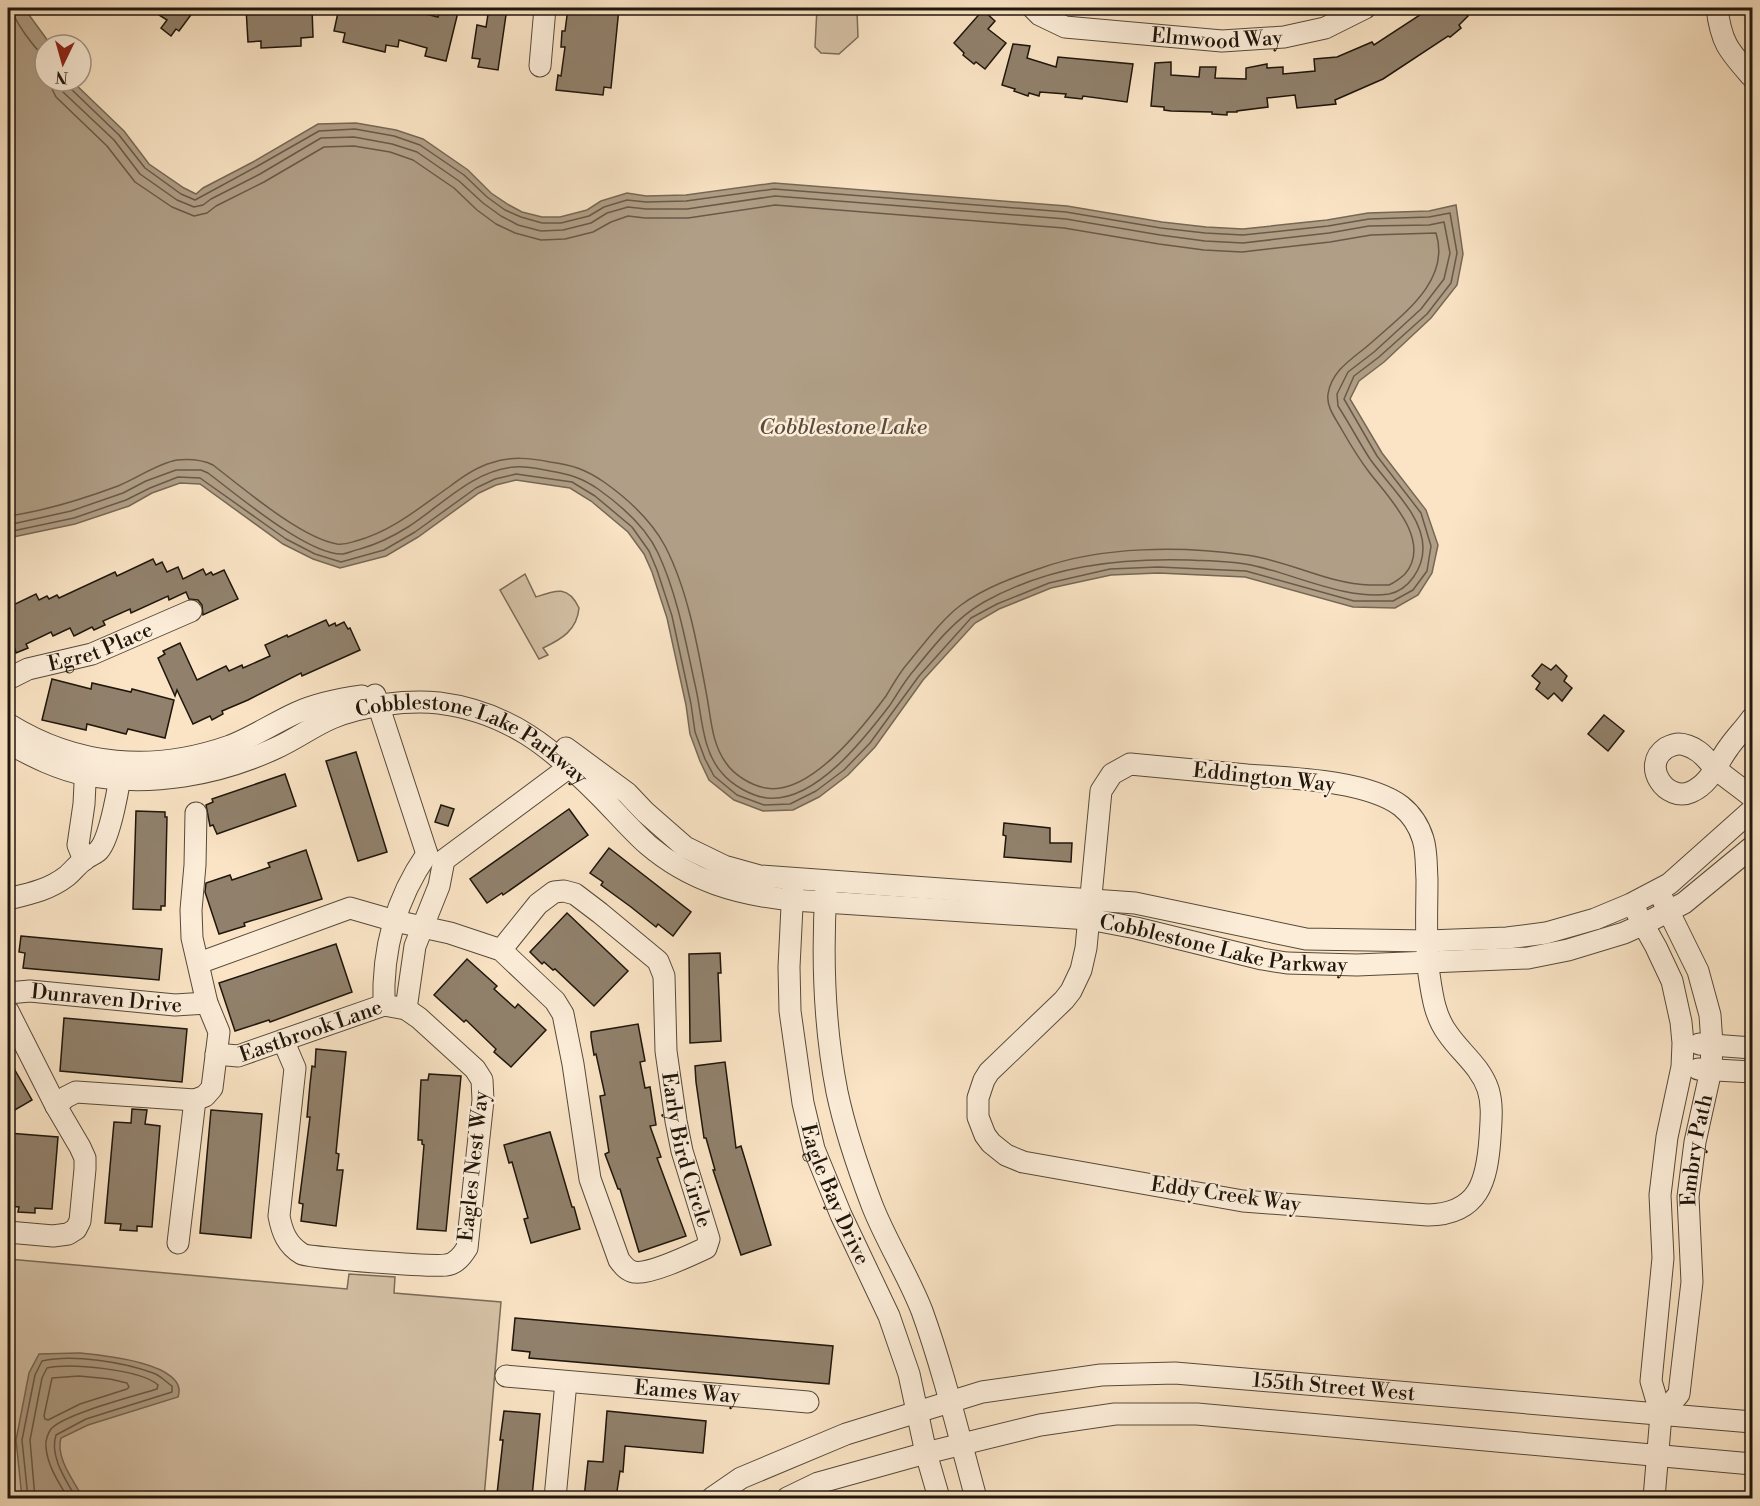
<svg xmlns="http://www.w3.org/2000/svg" width="1760" height="1506" font-family="'Libre Bodoni',serif">
  <style>
    .green { fill: #d5c1a6; stroke: #7a6c59; stroke-width: 1.5 }
    .water { fill: #b09e86; stroke: #766855; stroke-width: 1.5 }
    .lines { fill: none; stroke-linecap: round; stroke-linejoin: round }
    .shore { stroke: #685a49; stroke-width: 1.5 }
    .building { fill: #91816c; stroke: #1f160c; stroke-width: 1.5 }
    .minor-casing { stroke: #564a3a; stroke-width: 23 }
    .minor { stroke: #fcedd9; stroke-width: 21 }
    .labels { text-anchor: middle; stroke-width: 5; stroke-linejoin: round; paint-order: stroke }
    .street-label { font-size: 21px; fill: #1f160c; stroke: #fcedd9 }
    .water-label { font-size: 22px; font-style: italic; fill: #594c3d; stroke: #fcedd9 }
  </style>
  <rect width="100%" height="100%" fill="#fae4c5"/>
  <filter id="stains"><feTurbulence type="fractalNoise" baseFrequency=".00333" numOctaves="4"/><feColorMatrix values="0 0 0 0 .2 0 0 0 0 .09 0 0 0 0 .02 0 0 0 .5 -.17"/></filter>
  <radialGradient id="worn" r=".72"><stop offset=".6" stop-color="#630" stop-opacity="0"/><stop offset="1" stop-color="#630" stop-opacity=".3"/></radialGradient>
  <!-- green -->
  <g class="green">
    <polygon points="817,8 855,8 857,11 858,37 839,54 821,53 815,47"/>
    <path d="M525,574L536,597C556,590 568,585 579,608C577,630 562,639 543,648L548,655L539,659L500,590Z"/>
    <polygon points="8,1259 347,1289 349,1274 395,1277 394,1293 501,1302 484,1498 8,1498"/>
  </g>
  <!-- water -->
  <g class="water">
    <polygon points="8,8 24,8 51,45 45,45 45,81 72,81 124,131 149,164 184,188 196,194 203,188 253,162 318,124 356,123 396,130 423,139 468,170 491,193 509,205 522,212 542,217 560,217 587,210 601,201 627,193 646,196 686,195 774,183 1067,206 1162,222 1206,227 1243,229 1327,220 1368,213 1429,211 1456,205 1463,254 1457,285 1431,318 1384,362 1359,381 1350,399 1382,453 1426,510 1438,545 1432,573 1418,595 1395,608 1353,607 1245,577 1158,573 1111,575 1051,588 999,609 975,623 923,680 875,747 848,775 819,797 793,810 763,811 734,800 709,780 700,761 690,734 686,705 667,618 652,572 644,554 628,532 591,501 570,488 516,480 496,485 479,493 418,537 386,556 340,568 313,559 283,544 200,484 180,483 152,493 129,506 75,524 8,538"/>
    <path d="M79,1353C100,1355 190,1363 178,1397L88,1425L61,1438C55,1457 74,1481 83,1498H22L16,1440L29,1373L39,1354Z"/>
  </g>
  <g class="lines">
    <!-- shore -->
    <g class="shore">
      <path d="M12,8C13,20 35,49 45,57"/>
      <path d="M8,516C45,511 83,499 118,486C138,478 156,464 177,460C188,459 203,460 213,465C243,488 301,538 337,544C344,545 349,543 356,541C392,531 419,508 449,487C462,477 476,467 491,463C511,456 530,458 550,462C572,465 585,469 604,482C628,499 651,520 665,546C688,590 698,648 707,697C711,719 712,744 726,763C734,775 752,786 766,788C810,796 863,727 886,696C893,685 899,673 908,663C923,645 942,619 961,605C984,588 1014,577 1041,568C1102,546 1182,546 1246,555C1288,560 1327,584 1370,585C1371,585 1388,585 1389,585C1394,583 1402,577 1405,574C1433,541 1388,497 1369,472C1359,459 1350,444 1342,430C1336,419 1326,407 1328,394C1332,369 1354,358 1371,343C1403,314 1451,281 1436,233L1371,235L1330,242L1242,252L1204,250L1159,244L1064,228L775,205L688,218H645L628,216L611,222L593,232L565,239L541,240L515,233L496,224L477,210L454,188L413,160L390,152L354,146L324,147L264,182L216,206L207,213L194,216L172,207L135,182L107,146L56,97L52,89L51,81"/>
      <path d="M8,525L71,511L123,493L146,481L176,470H201L208,473C236,494 309,556 343,554C349,553 354,550 360,549C378,544 392,537 408,527C441,506 473,470 515,467C526,466 539,469 550,471C569,474 582,478 598,489C622,506 646,527 658,553C678,596 686,644 696,689C702,716 702,751 722,773C732,785 751,796 767,798C815,803 864,739 890,705C898,693 905,680 915,669C935,644 956,618 984,602C1049,566 1117,558 1189,560C1209,561 1231,561 1251,565C1291,573 1348,601 1389,594C1409,590 1423,568 1423,548C1423,515 1388,485 1370,459C1359,442 1349,423 1338,406L1337,394L1348,372L1374,352L1421,309L1444,279L1450,253L1444,222L1429,225L1369,226L1329,233L1243,243L1205,241L1160,235L1066,219L775,196L687,209H646L628,207L607,213L591,223L563,230L541,231L518,225L501,216L483,203L459,181L417,152L392,144L354,137L321,138L260,174L211,199L203,205L194,207L177,200L140,174L114,140L63,92L60,81"/>
      <polyline points="8,532 74,518 126,500 150,488 178,477 200,478 286,539 315,554 341,562 384,550 415,532 476,488 495,479 516,474 572,482 595,496 632,527 649,551 657,570 672,616 691,704 695,732 705,759 714,776 737,795 764,805 790,804 816,791 844,770 870,743 919,676 971,618 997,604 1049,583 1110,569 1158,567 1246,571 1354,601 1393,601 1413,590 1427,571 1431,546 1421,513 1377,456 1344,399 1354,376 1379,357 1427,314 1451,283 1457,253 1450,213 1429,217 1369,219 1328,226 1243,235 1205,233 1161,228 1066,212 774,189 686,201 646,202 627,200 604,207 589,216 561,223 542,223 521,217 505,210 487,197 464,175 420,145 394,136 355,129 319,131 256,167 195,200 181,194 145,168 119,135 70,88 68,81"/>
      <polygon points="79,1376 110,1379 127,1383 129,1387 127,1389 80,1404 48,1420 45,1419 44,1416 52,1378"/>
      <path d="M28,1498L22,1440L35,1375L42,1361C73,1354 123,1362 153,1373C160,1375 166,1382 172,1386V1392L86,1419L56,1435C49,1456 66,1480 76,1498"/>
      <path d="M35,1498L30,1440L42,1378L47,1368C70,1363 140,1369 158,1385L157,1389C135,1396 64,1414 51,1429C48,1433 45,1441 46,1447C47,1465 59,1483 68,1498"/>
    </g>
  </g>
  <!-- building -->
  <g class="building">
    <polygon points="148,8 196,8 179,31 176,29 171,36 161,28 167,20"/>
    <polygon points="246,8 312,8 313,37 301,38 301,46 261,48 261,41 248,42"/>
    <polygon points="339,8 401,8 438,17 440,8 459,8 446,61 425,56 427,48 399,40 398,47 386,45 385,52 343,42 345,33 334,31"/>
    <polygon points="489,8 507,8 498,70 478,67 480,59 472,58 477,25 486,27"/>
    <polygon points="568,8 619,8 611,88 604,87 603,95 556,90 558,75 561,76 565,47 561,47 562,31 565,31"/>
    <polygon points="1428,8 1460,8 1468,16 1459,25 1461,28 1450,37 1448,36 1383,79 1335,100 1336,104 1297,108 1295,95 1267,98 1268,107 1237,111 1237,112 1227,112 1227,115 1212,114 1212,112 1171,111 1164,110 1164,107 1151,106 1155,63 1171,62 1171,75 1199,77 1200,67 1216,67 1215,78 1246,79 1246,68 1267,64 1267,68 1283,67 1283,74 1315,71 1314,59 1337,57 1372,42 1374,45 1420,15"/>
    <polygon points="983,10 995,21 988,29 1006,43 985,69 976,62 974,64 963,55 964,53 954,43"/>
    <polygon points="1013,44 1030,46 1027,58 1056,67 1058,57 1133,64 1127,102 1083,96 1082,99 1065,97 1066,94 1040,92 1039,96 1029,93 1028,96 1014,91 1015,89 1002,85"/>
    <polygon points="153,559 156,565 162,562 167,572 178,567 183,579 203,569 206,575 211,572 213,575 224,570 238,599 203,615 202,605 198,600 189,599 186,592 169,600 168,596 131,613 130,609 103,621 105,625 94,630 92,627 74,636 70,628 53,636 51,632 26,644 28,648 16,653 15,649 8,653 8,614 15,610 13,605 36,594 39,600 47,596 49,599 57,595 59,598 115,572 117,576"/>
    <polygon points="326,620 329,626 335,623 336,626 344,622 348,629 350,628 360,650 302,676 301,673 248,700 222,711 223,714 212,720 210,716 193,724 177,690 175,696 158,658 165,654 163,651 180,643 197,680 226,666 229,671 242,665 243,668 270,656 265,645 287,635 288,637"/>
    <polygon points="1542,664 1551,670 1556,665 1567,676 1564,681 1572,688 1562,701 1554,693 1548,699 1536,689 1540,683 1532,676"/>
    <polygon points="52,679 91,689 92,683 131,692 132,689 174,700 165,738 128,729 126,734 87,724 86,730 42,720"/>
    <polygon points="1604,715 1624,731 1608,751 1588,734"/>
    <polygon points="356,752 387,852 358,861 326,761"/>
    <polygon points="285,774 296,806 217,834 213,825 210,826 206,805 213,802 212,799"/>
    <polygon points="441,805 454,809 448,826 435,822"/>
    <polygon points="569,809 588,835 503,895 502,893 487,903 470,879"/>
    <polygon points="136,811 165,812 165,817 167,817 165,906 161,906 161,910 133,909"/>
    <polygon points="1004,823 1050,828 1050,843 1072,843 1071,862 1004,857 1006,836 1003,835"/>
    <polygon points="609,848 691,912 673,936 658,924 656,927 631,907 601,885 603,882 590,873"/>
    <polygon points="306,850 322,899 244,923 245,926 219,934 205,892 206,883 230,875 232,880 270,867 268,863"/>
    <polygon points="567,913 628,971 594,1006 555,969 553,970 544,962 542,964 530,952"/>
    <polygon points="21,936 162,949 159,980 23,968 25,953 19,952"/>
    <polygon points="336,944 352,992 270,1022 269,1020 235,1031 219,983"/>
    <polygon points="720,953 721,973 718,973 721,1041 690,1043 689,954"/>
    <polygon points="467,959 497,986 494,989 515,1008 518,1004 546,1030 511,1067 494,1052 496,1049 466,1020 464,1022 434,995"/>
    <polygon points="64,1018 187,1029 182,1082 60,1071"/>
    <polygon points="638,1024 645,1061 640,1062 645,1088 650,1087 656,1125 650,1126 661,1157 657,1158 686,1236 639,1252 620,1189 618,1189 605,1154 609,1152 600,1096 605,1095 596,1054 594,1055 591,1037 591,1032"/>
    <polygon points="316,1049 346,1052 336,1153 339,1154 337,1170 343,1170 336,1226 301,1221 303,1204 299,1203 310,1117 307,1117 310,1084 312,1066 315,1067"/>
    <polygon points="8,1058 32,1100 8,1114"/>
    <polygon points="725,1062 736,1148 741,1146 771,1245 741,1255 713,1170 715,1170 706,1138 704,1138 696,1082 695,1066"/>
    <polygon points="429,1074 461,1076 446,1231 417,1229 424,1145 422,1144 422,1140 418,1140 420,1099 421,1080 428,1080"/>
    <polygon points="132,1109 147,1110 145,1124 160,1126 152,1227 137,1226 137,1231 120,1230 121,1224 105,1223 114,1122 131,1123"/>
    <polygon points="211,1110 262,1114 251,1238 200,1233"/>
    <polygon points="550,1132 572,1207 574,1207 580,1229 531,1243 524,1219 528,1218 512,1162 509,1163 504,1145"/>
    <polygon points="8,1133 58,1137 52,1209 35,1208 35,1213 18,1212 19,1207 8,1206"/>
    <polygon points="515,1318 833,1346 829,1384 529,1358 530,1352 512,1350"/>
    <polygon points="504,1411 540,1414 532,1497 497,1494 503,1440 500,1440"/>
    <polygon points="607,1411 706,1421 703,1453 625,1446 623,1472 620,1471 616,1498 584,1498 588,1461 603,1462"/>
  </g>
  <g class="lines">
    <defs>
      <g id="minor">
        <path id="s1" d="M1033,8L1040,15L1065,27L1222,41L1284,37L1325,28L1365,8"/>
        <path d="M1717,8C1721,43 1729,51 1752,77"/>
        <polyline points="540,66 545,8"/>
        <path id="s2" d="M8,679L28,669L92,654L191,611"/>
        <polyline points="375,695 427,854"/>
        <path d="M1752,718C1745,728 1736,737 1729,747C1717,763 1711,783 1691,792C1667,803 1640,766 1666,748C1670,746 1674,744 1679,744C1684,744 1692,747 1696,750C1704,754 1709,763 1716,769C1728,779 1741,788 1752,797"/>
        <path d="M8,724C77,767 153,773 230,746C253,737 274,723 296,713C316,704 340,699 362,696"/>
        <path id="s3" d="M8,743C32,756 59,770 87,775C150,787 218,775 276,748C296,739 313,726 332,718C362,705 407,700 439,703C509,712 552,748 600,796C616,812 631,830 648,845C690,881 739,895 793,900L1089,919L1136,928L1262,959L1287,963L1357,965L1528,958L1568,950L1624,933L1644,924L1684,903L1752,847"/>
        <polyline points="566,748 627,793 645,812 685,847 724,866 760,876 1135,903 1306,939 1428,941 1507,938 1546,933 1595,919 1631,904 1669,884 1752,810"/>
        <path d="M1130,764C1169,768 1208,771 1247,775C1289,778 1367,780 1401,806C1411,814 1419,826 1423,839C1427,852 1426,866 1427,879C1427,911 1425,943 1429,974C1432,995 1435,1017 1448,1034C1461,1053 1480,1066 1488,1089C1493,1105 1491,1121 1490,1138C1487,1181 1479,1214 1428,1215L1243,1201L1023,1162L1006,1155L991,1143L985,1135L978,1117V1098L984,1080L989,1072L1064,1000L1071,991L1081,970L1086,948L1101,791L1112,774Z"/>
        <polyline points="84,860 78,845 84,804 86,763"/>
        <path id="s4" d="M793,886L789,967L790,1011L803,1103L814,1149L841,1215L889,1316L909,1374L926,1453L939,1498"/>
        <path d="M826,889C822,956 824,1026 837,1092C845,1130 858,1168 872,1205C886,1241 908,1275 922,1311C944,1372 959,1436 976,1498"/>
        <path d="M8,899C29,894 49,890 67,876C73,871 78,864 84,860C88,856 96,854 99,850C110,838 120,783 121,765"/>
        <polyline points="1637,913 1656,947 1672,981 1681,1022 1683,1043 1682,1067 1667,1137 1660,1195 1663,1258 1651,1381 1661,1415 1654,1498"/>
        <path id="s5" d="M199,963L350,908L395,921L450,933L501,950L538,904L554,892L564,891L575,894L600,913L658,961L664,976L666,1051L676,1121L682,1151L709,1239L706,1248C691,1255 649,1275 634,1272C627,1271 623,1265 619,1260L590,1179L573,1064L563,1014L555,1001L501,950"/>
        <path id="s6" d="M8,993L30,991L175,1005L207,1003"/>
        <path d="M384,1005C382,950 395,900 427,854"/>
        <polyline points="406,1009 415,946 439,886 444,860 580,759"/>
        <polyline points="8,1011 56,1106 80,1147 85,1158 85,1169 80,1221 76,1229 68,1234 53,1236 8,1232"/>
        <polyline points="1699,1044 1752,1048"/>
        <path id="s7" d="M216,1054L238,1056L384,1005L406,1009L419,1018L475,1069L482,1080L483,1100L467,1248C462,1256 456,1264 446,1265C433,1267 309,1258 302,1254C287,1245 282,1232 279,1216L295,1068L283,1040"/>
        <polyline points="1698,1069 1752,1072"/>
        <polyline points="56,1106 66,1097 76,1092 195,1100"/>
        <polyline points="178,1243 195,1100 205,1096 212,1088 219,1032 207,1003 192,938 191,910 195,865 196,813"/>
        <path id="s8" d="M506,1376L808,1402"/>
        <path id="s9" d="M1661,1415L1679,1394L1692,1282L1688,1197L1695,1142L1711,1070L1712,1044L1710,1015L1698,971L1662,898"/>
        <polyline points="555,1498 566,1382"/>
        <path id="s10" d="M712,1498L741,1478L846,1434L982,1392L1101,1375L1175,1373L1752,1422"/>
        <polyline points="787,1498 818,1483 926,1453 1040,1425 1115,1414 1197,1414 1752,1464"/>
      </g>
    </defs>
    <!-- minor casing -->
    <use href="#minor" class="minor-casing"/>
    <!-- minor -->
    <use href="#minor" class="minor"/>
  </g>
  <g class="labels">
    <!-- street labels -->
    <g class="street-label">
      <text dy="7" stroke="none"><textPath href="#s1" startOffset="190">Elmwood Way</textPath></text>
      <text dy="7" stroke="none"><textPath href="#s2" startOffset="98">Egret Place</textPath></text>
      <text dy="7" stroke="none"><textPath href="#s3" startOffset="494">Cobblestone Lake Parkway</textPath></text>
      <text transform="translate(1264 777) rotate(6)" y="7">Eddington Way</text>
      <text dy="7" stroke="none"><textPath href="#s3" startOffset="1302">Cobblestone Lake Parkway</textPath></text>
      <text dy="7" stroke="none"><textPath href="#s6" startOffset="99">Dunraven Drive</textPath></text>
      <text dy="7" stroke="none"><textPath href="#s7" startOffset="99">Eastbrook Lane</textPath></text>
      <text dy="7" stroke="none"><textPath href="#s5" startOffset="717">Early Bird Circle</textPath></text>
      <text dy="7" stroke="none"><textPath href="#s9" startOffset="273">Embry Path</textPath></text>
      <text transform="translate(473 1166) rotate(-84)" y="7">Eagles Nest Way</text>
      <text dy="7" stroke="none"><textPath href="#s4" startOffset="315">Eagle Bay Drive</textPath></text>
      <text transform="translate(1226 1194) rotate(8)" y="7">Eddy Creek Way</text>
      <text dy="7" stroke="none"><textPath href="#s10" startOffset="645">155th Street West</textPath></text>
      <text dy="7" stroke="none"><textPath href="#s8" startOffset="182">Eames Way</textPath></text>
    </g>
    <!-- water labels -->
    <g class="water-label">
      <text x="843" y="434">Cobblestone Lake</text>
    </g>
  </g>
  <!-- margin -->
  <rect width="1760" height="1506" fill="none" stroke="#fae4c5" stroke-width="30"/>
  <rect x="9" y="9" width="1742" height="1488" fill="none" stroke="#1f160c" stroke-width="3"/>
  <rect x="15" y="15" width="1730" height="1476" fill="none" stroke="#1f160c" stroke-width="1.5"/>
  <!-- north arrow -->
  <g transform="translate(63 63) rotate(185)"><circle r="28" fill="#fcedd9" stroke="#a49787" stroke-width="1.5"/>
  <path d="M0-4.5L10 22L0 15L-10 22Z" fill="#8f2418"/>
  <text y="-9" font-size="16" font-weight="bold" text-anchor="middle" fill="#1f160c">N</text>
  </g>
  <rect width="100%" height="100%" filter="url(#stains)"/>
  <rect width="100%" height="100%" fill="url(#worn)"/>
</svg>
